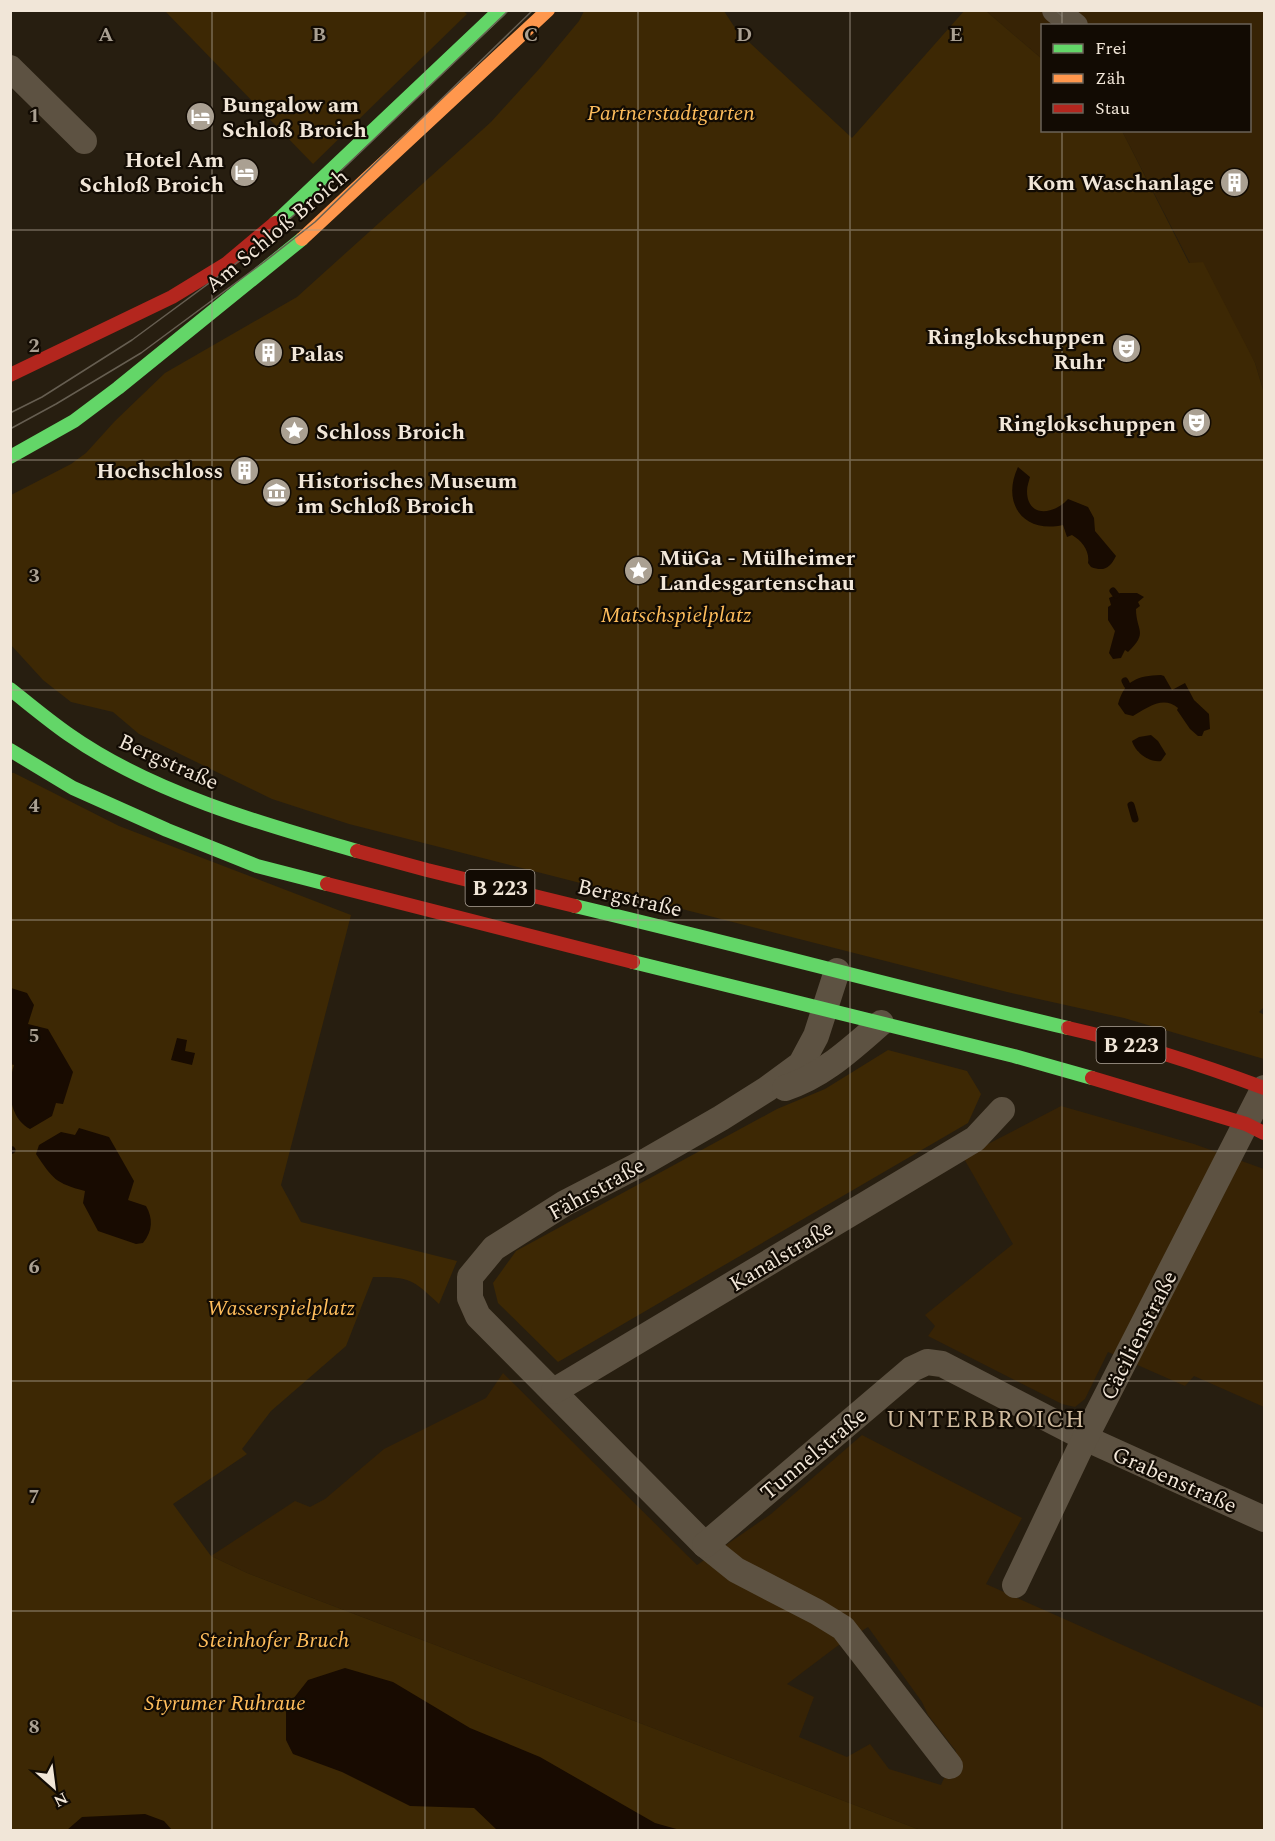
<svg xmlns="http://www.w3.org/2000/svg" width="1275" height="1841" font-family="Spectral,serif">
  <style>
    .built { fill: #372305; fill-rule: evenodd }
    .green { fill: #3d2804 }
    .water { fill: #180b01 }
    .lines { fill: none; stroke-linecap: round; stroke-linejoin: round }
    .stream { stroke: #180b01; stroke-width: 7 }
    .street { stroke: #5d5242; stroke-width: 26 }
    .fast { stroke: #63d668; stroke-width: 14 }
    .slow { stroke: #ff974d; stroke-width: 14 }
    .jam { stroke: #b3261e; stroke-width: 14 }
    .tram { stroke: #665e51; stroke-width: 1.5 }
    .grid { fill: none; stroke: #aaa092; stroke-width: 1.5; stroke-opacity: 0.55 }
    .labels { text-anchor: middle; stroke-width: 4.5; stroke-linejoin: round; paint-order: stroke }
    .shield { fill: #120b03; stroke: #aea498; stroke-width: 1.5 }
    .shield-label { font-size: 21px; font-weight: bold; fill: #f1e6d8 }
    .poi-label { font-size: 22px; font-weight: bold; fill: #f1e6d8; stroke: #120b03; text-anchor: start }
    .park-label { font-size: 22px; font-style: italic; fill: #febd5c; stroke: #120b03 }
    .street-label { font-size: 22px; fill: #f1e6d8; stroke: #120b03 }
    .neighbourhood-label { font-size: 24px; letter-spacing: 1.5px; fill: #d1bc9f; stroke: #120b03 }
    .grid-label { font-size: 20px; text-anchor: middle; font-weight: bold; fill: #aaa092; stroke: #120b03; stroke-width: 4.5; stroke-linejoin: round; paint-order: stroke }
  </style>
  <rect width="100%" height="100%" fill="#271e10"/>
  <!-- built -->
  <g class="built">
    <polygon points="986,11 1264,11 1264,393 1255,363 1190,263 1122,131 1250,130 1250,26 1042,26 1042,59"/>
    <polygon points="1061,1106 1194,1144 1264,1169 1264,1407 1194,1376 1185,1386 1108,1352 1085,1399 1075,1407 1062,1404 928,1336 935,1326 925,1315 1013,1244 963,1157"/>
    <path d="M503,1373L697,1565L771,1514L862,1435L1022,1518L986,1584L1264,1708V1830H920L247,1573L211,1556L295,1501L310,1507L325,1499L384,1449L486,1398ZM868,1627L922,1702L928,1715L956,1751L941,1785L889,1769L870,1744L847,1757L799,1737L814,1697L787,1684L836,1647Z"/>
  </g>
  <!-- green -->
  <g class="green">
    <polygon points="462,10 467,14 313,164 165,11"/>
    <polygon points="584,11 724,11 737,31 852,138 964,11 986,11 1042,59 1042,130 1122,131 1189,263 1203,262 1255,363 1264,393 1264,1007 1259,1012 1264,1015 1264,1059 1124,1018 1007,992 349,824 272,799 139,734 113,712 71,702 43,680 11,645 11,495 71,464 86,453 115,421 165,373 297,297 491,122 540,68 579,21"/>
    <path d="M10,773H14L119,826L351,915L281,1185L301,1222L457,1261L439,1304C412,1279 411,1277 373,1277L346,1346L271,1411L242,1449L247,1454L173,1504L211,1556L247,1573L920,1830H11Z"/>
    <polygon points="888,1050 967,1071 981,1094 968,1123 558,1362 498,1303 493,1283 516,1251 777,1109 825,1089"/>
  </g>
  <!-- water -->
  <g class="water">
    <path d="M1018,467L1030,477C1029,481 1027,486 1027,491C1027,518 1054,515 1068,499L1088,507L1094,518L1095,531L1116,556C1110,568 1104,572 1091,567L1088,563C1090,551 1082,541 1072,535L1067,537L1063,525C1023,534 1001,503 1018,467Z"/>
    <path d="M1120,593H1137L1144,597L1138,602L1140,606L1136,609C1136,631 1149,632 1128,652L1125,650L1121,658L1113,659L1109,653L1115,631L1108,620V607L1111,605L1109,598Z"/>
    <path d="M1161,675L1164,676L1172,690L1185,683L1194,700L1209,714L1210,729L1204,731L1202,736H1198L1190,729L1177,710L1178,708C1163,695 1147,708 1133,716L1125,714L1118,704C1125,680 1137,676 1161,675Z"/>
    <path d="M1151,735L1158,741L1166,754L1161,761C1149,763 1135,752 1132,741L1139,737Z"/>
    <path d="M11,988L27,993L34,1005L28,1024L48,1029L73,1072L63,1104L56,1103L52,1116L30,1129C8,1117 7,1086 14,1065L10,1064Z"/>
    <polygon points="177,1038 187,1040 185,1051 195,1053 192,1065 171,1060"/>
    <path d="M79,1128L109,1137L134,1181L128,1200L146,1206C153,1218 153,1231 143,1243L136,1244L98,1231L83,1203L85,1191C55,1183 53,1179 36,1154L39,1145L61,1132L75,1135Z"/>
    <polygon points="345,1668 393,1682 470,1728 540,1757 655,1823 680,1830 497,1830 474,1808 410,1806 342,1772 293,1754 286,1740 286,1708 308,1680"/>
    <polygon points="145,1814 164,1821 172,1830 67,1830 82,1817"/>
  </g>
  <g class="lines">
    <!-- stream -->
    <g class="stream">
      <polyline points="1113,591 1116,595"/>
      <polyline points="1125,681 1127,685"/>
      <polyline points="1131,805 1135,819"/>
      <polyline points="10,1151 12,1150"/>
    </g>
    <!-- street -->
    <g class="street">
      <polyline points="1055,10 1075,26"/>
      <polyline points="10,68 84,141"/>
      <polyline points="837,971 816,1036 801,1064 767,1089 721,1118 648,1160 565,1203 494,1248 470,1277 470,1298 478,1316 705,1545 736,1570 817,1612 843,1628 950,1766"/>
      <path d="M785,1088C823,1076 852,1048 881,1023"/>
      <polyline points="554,1391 975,1139 1002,1110"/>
      <polyline points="705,1545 912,1369 927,1362 942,1364 1085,1438 1264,1519"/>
      <polyline points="1015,1585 1085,1438 1264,1088"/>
    </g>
    <!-- fast -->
    <g class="fast">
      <polyline points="275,223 500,10"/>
      <polyline points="10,457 74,421 118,388 302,239"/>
      <path d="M10,689C29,704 48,720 68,734C150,792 261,824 357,851"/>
      <polyline points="10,750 73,788 167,830 257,866 327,884"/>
      <path d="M575,906C740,945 903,989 1068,1028"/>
      <polyline points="633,962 1014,1056 1092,1078"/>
    </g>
    <!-- slow -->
    <polyline class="slow" points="302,239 548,10"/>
    <!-- jam -->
    <g class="jam">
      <polyline points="10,375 172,297 226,264 275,223"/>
      <polyline points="357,851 427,870 575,906"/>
      <polyline points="327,884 633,962"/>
      <path d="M1068,1028C1134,1043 1200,1064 1264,1088"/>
      <polyline points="1092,1078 1246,1124 1264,1133"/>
    </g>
    <!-- tram -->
    <g class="tram">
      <polyline points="1055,10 1062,16"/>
      <polyline points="10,413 42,397 132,340 254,250 300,210 509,10"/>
      <polyline points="10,429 56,404 141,353 264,262 315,222 533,10"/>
    </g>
  </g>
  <!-- grid -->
  <path class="grid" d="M212,10V1830M425,10V1830M638,10V1830M850,10V1830M1062,10V26M1062,130V1830M10,230H1264M10,460H1264M10,690H1264M10,920H1264M10,1151H1264M10,1381H1264M10,1611H1264"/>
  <!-- icons -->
  <defs>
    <symbol id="hotel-disc" viewBox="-11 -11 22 22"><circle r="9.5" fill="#aaa092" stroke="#120b03"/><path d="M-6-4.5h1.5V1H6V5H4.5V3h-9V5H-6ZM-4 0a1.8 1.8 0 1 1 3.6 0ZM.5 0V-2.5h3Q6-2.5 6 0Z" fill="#fff"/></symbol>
    <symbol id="building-disc" viewBox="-11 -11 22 22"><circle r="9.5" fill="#aaa092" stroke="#120b03"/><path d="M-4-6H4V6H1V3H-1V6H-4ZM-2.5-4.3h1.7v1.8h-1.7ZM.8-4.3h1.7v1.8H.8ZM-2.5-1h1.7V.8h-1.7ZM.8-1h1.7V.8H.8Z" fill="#fff"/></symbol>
    <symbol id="theatre-disc" viewBox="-11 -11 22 22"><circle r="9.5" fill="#aaa092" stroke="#120b03"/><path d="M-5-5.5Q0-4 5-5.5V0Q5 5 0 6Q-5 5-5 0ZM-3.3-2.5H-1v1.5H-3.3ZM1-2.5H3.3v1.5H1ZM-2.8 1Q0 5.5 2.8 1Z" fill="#fff"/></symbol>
    <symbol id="sight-disc" viewBox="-11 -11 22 22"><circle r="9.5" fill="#aaa092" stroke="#120b03"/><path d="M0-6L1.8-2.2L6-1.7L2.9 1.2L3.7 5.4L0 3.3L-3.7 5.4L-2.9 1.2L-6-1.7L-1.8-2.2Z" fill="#fff"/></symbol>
    <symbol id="museum-disc" viewBox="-11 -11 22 22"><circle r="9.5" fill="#aaa092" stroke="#120b03"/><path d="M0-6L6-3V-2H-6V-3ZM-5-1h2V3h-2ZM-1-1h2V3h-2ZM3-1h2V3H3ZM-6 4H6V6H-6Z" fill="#fff"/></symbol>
  </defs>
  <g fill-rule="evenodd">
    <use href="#hotel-disc" x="184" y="100" width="33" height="33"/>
    <use href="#hotel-disc" x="228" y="156" width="33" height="33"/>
    <use href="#building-disc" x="1218" y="166" width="33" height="33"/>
    <use href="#theatre-disc" x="1110" y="332" width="33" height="33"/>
    <use href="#building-disc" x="252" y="336" width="33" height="33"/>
    <use href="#theatre-disc" x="1180" y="406" width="33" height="33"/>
    <use href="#sight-disc" x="278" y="414" width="33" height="33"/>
    <use href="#building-disc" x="228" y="454" width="33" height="33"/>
    <use href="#museum-disc" x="260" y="476" width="33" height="33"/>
    <use href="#sight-disc" x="622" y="554" width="33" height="33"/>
  </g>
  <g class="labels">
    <!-- shield labels -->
    <g class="shield">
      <rect x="465.5" y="870" width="69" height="36" rx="4.5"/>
      <rect x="1096.5" y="1027" width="69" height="36" rx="4.5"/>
    </g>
    <g class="shield-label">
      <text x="500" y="895">B 223</text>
      <text x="1131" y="1052">B 223</text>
    </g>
    <!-- poi labels -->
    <g class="poi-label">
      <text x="222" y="112">Bungalow am<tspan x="222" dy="25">Schloß Broich</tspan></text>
      <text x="224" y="167" text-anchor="end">Hotel Am<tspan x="224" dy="25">Schloß Broich</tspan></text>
      <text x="1214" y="190" text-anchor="end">Kom Waschanlage</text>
      <text x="1105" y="344" text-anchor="end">Ringlokschuppen<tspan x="1105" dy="25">Ruhr</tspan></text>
      <text x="290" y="361">Palas</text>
      <text x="1176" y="431" text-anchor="end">Ringlokschuppen</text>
      <text x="316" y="439">Schloss Broich</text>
      <text x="223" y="478" text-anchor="end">Hochschloss</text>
      <text x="297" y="488">Historisches Museum<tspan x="297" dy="25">im Schloß Broich</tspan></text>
      <text x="659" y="565">MüGa - Mülheimer<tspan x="659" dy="25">Landesgartenschau</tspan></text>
    </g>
    <!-- park labels -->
    <g class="park-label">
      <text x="671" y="120">Partnerstadtgarten</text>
      <text x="676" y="622">Matschspielplatz</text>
      <text x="281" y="1315">Wasserspielplatz</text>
      <text x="274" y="1647">Steinhofer Bruch</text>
      <text x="225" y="1710">Styrumer Ruhraue</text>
    </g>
    <!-- street labels -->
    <g class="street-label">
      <text transform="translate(276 230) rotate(-40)" y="8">Am Schloß Broich</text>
      <text transform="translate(169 761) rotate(24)" y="8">Bergstraße</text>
      <text transform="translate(630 897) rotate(13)" y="8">Bergstraße</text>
      <text transform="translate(596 1188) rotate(-29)" y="8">Fährstraße</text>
      <text transform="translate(781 1255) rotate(-31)" y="8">Kanalstraße</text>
      <text transform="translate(1138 1335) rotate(-63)" y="8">Cäcilienstraße</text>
      <text transform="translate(813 1453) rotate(-40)" y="8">Tunnelstraße</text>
      <text transform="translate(1175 1479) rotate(24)" y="8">Grabenstraße</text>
    </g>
    <!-- neighbourhood labels -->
    <g class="neighbourhood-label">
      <text x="986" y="1427">UNTERBROICH</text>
    </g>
  </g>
  <g class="grid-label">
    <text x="106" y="41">A</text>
    <text x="319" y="41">B</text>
    <text x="531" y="41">C</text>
    <text x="744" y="41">D</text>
    <text x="956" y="41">E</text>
    <text x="34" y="122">1</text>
    <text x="34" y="352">2</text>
    <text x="34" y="582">3</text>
    <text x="34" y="812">4</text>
    <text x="34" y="1042">5</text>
    <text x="34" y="1273">6</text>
    <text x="34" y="1503">7</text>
    <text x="34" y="1733">8</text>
  </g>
  <!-- border -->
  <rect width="1275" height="1841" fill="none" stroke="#f1e6d8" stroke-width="24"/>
  <!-- legend -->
  <rect x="1041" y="24" width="210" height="108" fill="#120b03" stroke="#6b6358" stroke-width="1.5"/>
  <rect x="1053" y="44" width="30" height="9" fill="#63d668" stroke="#6b6358" stroke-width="1.5"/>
  <text x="1095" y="54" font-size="18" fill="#f1e6d8">Frei</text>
  <rect x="1053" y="74" width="30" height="9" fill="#ff974d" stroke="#6b6358" stroke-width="1.5"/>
  <text x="1095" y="84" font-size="18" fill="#f1e6d8">Zäh</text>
  <rect x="1053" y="104" width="30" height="9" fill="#b3261e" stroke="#6b6358" stroke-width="1.5"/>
  <text x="1095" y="114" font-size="18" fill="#f1e6d8">Stau</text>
  <!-- north arrow -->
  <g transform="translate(54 1787) rotate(152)" stroke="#120b03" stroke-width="4.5" paint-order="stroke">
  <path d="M0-4.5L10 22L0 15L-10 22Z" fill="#f1e6d8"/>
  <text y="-9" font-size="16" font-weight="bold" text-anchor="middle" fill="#f1e6d8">N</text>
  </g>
</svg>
